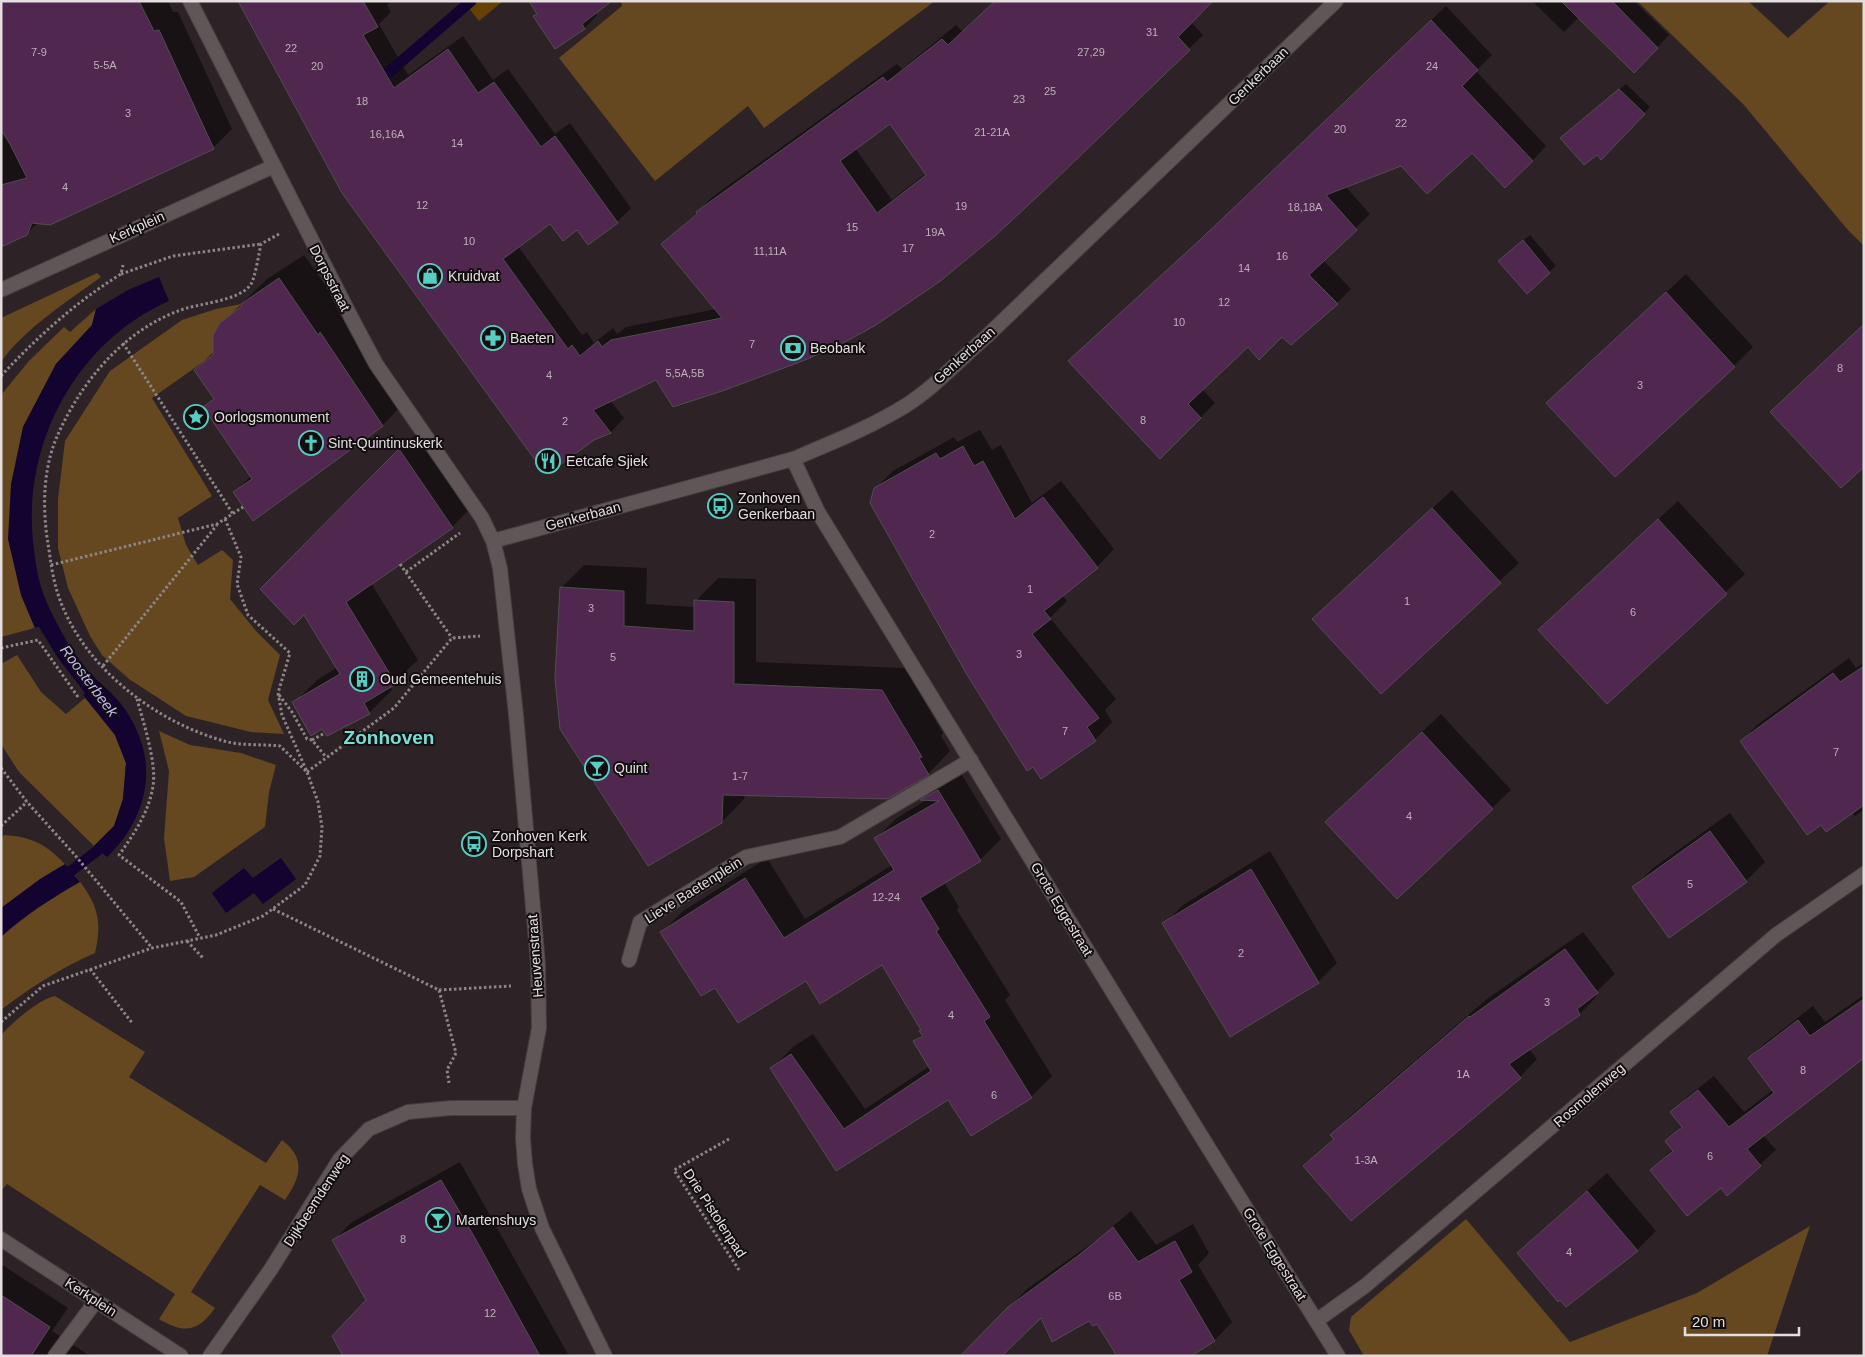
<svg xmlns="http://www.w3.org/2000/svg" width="1865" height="1357" font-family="Helvetica,sans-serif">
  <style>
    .green { fill: #654720 }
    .forest { fill: #674104 }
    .water { fill: #130331 }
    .pier { fill: #2d2326 }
    .shadow { fill: #0007; fill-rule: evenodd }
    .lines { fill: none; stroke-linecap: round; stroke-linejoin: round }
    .stream { stroke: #130331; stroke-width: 11 }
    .building { fill: #4f274f; stroke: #534c53; fill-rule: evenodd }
    .service-casing { stroke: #473f41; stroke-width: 16 }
    .minor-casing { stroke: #473f41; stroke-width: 16 }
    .tertiary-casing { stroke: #473f41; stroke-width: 16 }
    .path { stroke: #8d8688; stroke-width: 3; stroke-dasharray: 2.5 2.5; stroke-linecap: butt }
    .service { stroke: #605557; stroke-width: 14 }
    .minor { stroke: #605557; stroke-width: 14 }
    .tertiary { stroke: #605557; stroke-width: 14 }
    .labels { text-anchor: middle; stroke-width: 4; stroke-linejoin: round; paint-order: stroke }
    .number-label { font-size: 11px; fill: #bfb0bb }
    .street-label { font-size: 14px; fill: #e4dedf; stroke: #120e0f }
    .poi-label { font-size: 14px; fill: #e4dedf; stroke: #120e0f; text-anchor: start }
    .water-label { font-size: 15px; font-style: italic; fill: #c1b6f8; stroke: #120e0f }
    .district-label { font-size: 19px; font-weight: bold; fill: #75dfd5; stroke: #120e0f }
  </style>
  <rect width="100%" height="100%" fill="#2d2326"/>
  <!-- green -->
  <g class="green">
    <polygon points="621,1 935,1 764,128 748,106 655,181 559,58 622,6"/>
    <polygon points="1637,1 1748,1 1788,38 1830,1 1864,1 1864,246 1847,229 1744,105"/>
    <path d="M97,273L101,277C69,300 23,330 1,362V318Z"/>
    <path d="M241,304L245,310C218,324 214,323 213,355L152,398L212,496L178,518L186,545L198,565L222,550L233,560L230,599L256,631L280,655L268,700L284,734L251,732L186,716L129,679L102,655L90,636L68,588L58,548V499L65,441L110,371L182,320L216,309Z"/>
    <polygon points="96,309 92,325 56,364 23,427 21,595 35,628 1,637 1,395 29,361 64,327 70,332"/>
    <polygon points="17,655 41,692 66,714 85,698 115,735 126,763 123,799 114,826 94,846 19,772 1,744 1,664"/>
    <polygon points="159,731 190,745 241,753 276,765 269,792 265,827 194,877 170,881 164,838 169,771"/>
    <path d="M4,835C37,837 51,848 72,872C95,899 104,918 95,953C61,968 31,987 1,1010V838Z"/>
    <path d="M55,996L145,1052L129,1077L266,1163L282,1140C307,1159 300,1178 285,1200L260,1185L191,1292L215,1308C198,1332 184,1334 159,1319L175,1294L7,1184L1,1191V1035C12,1023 39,999 55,996Z"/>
    <polygon points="1466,1219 1570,1342 1697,1293 1810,1226 1767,1356 1364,1356 1349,1330 1351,1317"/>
  </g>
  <!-- forest -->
  <polygon class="forest" points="463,1 503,1 479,21"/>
  <!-- water -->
  <g class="water">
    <path d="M159,277L169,301C76,342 23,443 33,542C35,558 37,575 42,590C47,605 54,618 61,631C69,646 78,659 89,672C97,681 108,689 116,698C129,712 138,730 143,748C154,788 136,830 107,857L94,846L114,826L123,799L126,763L115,735L53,657L35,628L21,595L8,539L11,484L23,427L56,364L92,325L96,309L128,290Z"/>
    <polygon points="281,858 296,879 263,904 254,893 226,913 212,893 244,868 253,878"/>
    <path d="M65,864L80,882C52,898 25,915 1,937V908L40,879Z"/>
  </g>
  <!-- pier -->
  <polygon class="pier" points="39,627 58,658 85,693 81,697 51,658 32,628"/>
  <!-- shadow -->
  <g class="shadow">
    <polygon points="1,1 168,1 173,12 178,12 232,129 213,148 39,222 26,234 1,246"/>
    <path d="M240,1H391L387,5L391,12L379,24L408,75L463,36L493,80L508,69L555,134L570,123L631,208L617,222L588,243L578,228L550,222L518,246L582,335L587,332L594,343L613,328L617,334L626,327L716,309L662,244L698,212L711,198L897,64L902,69L956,25L962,31L1191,22L1203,35L1053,180L610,400L624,418L611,432L593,439ZM890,123L926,173L892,200L855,148Z"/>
    <polygon points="1532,1 1634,1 1669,35 1634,71 1579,17 1564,32"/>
    <polygon points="1446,6 1492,55 1476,71 1546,146 1532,161 1472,151 1401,165 1345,186 1370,214 1323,260 1351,289 1337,303 1282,335 1248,345 1202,389 1215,403 1160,458 1218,223"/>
    <polygon points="595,12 597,15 585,28 555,47"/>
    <polygon points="1626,84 1650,107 1601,159 1568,132"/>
    <polygon points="1530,235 1556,266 1549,272 1505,255"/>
    <polygon points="304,255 407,400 383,425 253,519 235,492 252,475 205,407 214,398 196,370 214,351 221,324 267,279"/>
    <polygon points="1686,274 1753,347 1734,366 1567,384"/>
    <polygon points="423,427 475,504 452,527 371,583 418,660 390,686 392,690 369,713 327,735 323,727 294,703 317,680 338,667 305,613 261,589"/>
    <polygon points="980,430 992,450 1001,445 1032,503 1061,481 1114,549 1097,567 1062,595 1067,601 1050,618 1116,699 1105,710 1112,722 1095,740 875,489 893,471 954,437 957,442"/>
    <polygon points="1452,490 1519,563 1381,692 1333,600"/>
    <polygon points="1678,501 1745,574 1607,702 1559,611"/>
    <polygon points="584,565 647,568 646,604 696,607 696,601 718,578 756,579 756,662 905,668 943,733 941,736 950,751 928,774 745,794 744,799 722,822 561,588"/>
    <polygon points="1849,658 1856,668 1864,663 1864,810 1855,816 1852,812 1742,741 1757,725"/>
    <polygon points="1441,714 1511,790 1492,808 1346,803"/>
    <polygon points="959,770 1001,839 980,860 944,882 959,907 957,910 1010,995 1005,1000 1052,1076 1031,1097 948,1098 836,1169 772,1068 793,1047 813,1034 865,1109 930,1066 915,1041 923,1034 923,1030 883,963 806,979 716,986 662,932 683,911 767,858 805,919 892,865 876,838 897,818 928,799 923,799 942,780"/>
    <polygon points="1730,813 1765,862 1746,881 1634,887 1653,868"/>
    <polygon points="1270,851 1337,963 1318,982 1231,1035 1164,924 1183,905"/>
    <polygon points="1583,932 1615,974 1595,993 1597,996 1580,1014 1529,1049 1537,1059 1520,1077 1351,1220 1305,1166 1334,1138 1332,1135 1349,1117 1487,999"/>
    <polygon points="1864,995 1864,1038 1763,1135 1776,1150 1727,1194 1721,1186 1651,1170 1673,1149 1667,1141 1682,1125 1672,1113 1687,1097 1714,1076 1744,1112 1773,1090 1749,1058 1765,1043 1813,1006 1825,1022"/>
    <polygon points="460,1162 569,1356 340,1356 343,1353 367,1300 334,1240 352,1222"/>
    <polygon points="1607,1173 1656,1231 1637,1250 1519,1253 1538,1234"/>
    <polygon points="1131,1211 1156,1245 1193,1224 1209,1253 1198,1265 1232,1322 1215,1340 1189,1356 1090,1319 1041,1316 961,1356 1027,1289 1099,1238"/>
    <polygon points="1,1264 68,1308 52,1331 66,1340 69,1345 75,1346 90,1356 1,1356"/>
  </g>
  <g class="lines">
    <!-- stream -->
    <g class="stream">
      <polyline points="388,73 471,1"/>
      <polyline points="59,880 110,841"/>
    </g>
  </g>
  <!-- building -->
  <g class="building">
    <polygon points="1,1 139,1 154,31 159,30 214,149 50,225 32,223 27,235 1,247 1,185 27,178 10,144 1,130"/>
    <path d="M238,1H363L378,27L363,35L394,88L448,49L478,93L494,82L541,147L555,136L618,223L588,245L577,230L563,241L550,224L503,259L568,349L572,345L580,356L598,341L602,347L611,340L722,318L661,244L697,214L696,212L883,77L887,82L942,39L948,45L995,1H1213L1178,37L1190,50L1054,181L995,236L939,282L876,325L845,342L805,360L725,390L673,407L656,380L593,410L611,433L594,440L556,468L538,464L342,193ZM890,124L926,175L877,213L840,161Z"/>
    <polygon points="529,1 612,1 582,24 585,29 555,49 533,16 537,14"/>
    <polygon points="1561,1 1612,1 1658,48 1634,73"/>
    <polygon points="1431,20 1478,70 1462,86 1533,161 1505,188 1472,153 1427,194 1401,166 1326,195 1357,230 1309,275 1338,304 1291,345 1282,337 1259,360 1248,347 1188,404 1201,418 1160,459 1068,361 1202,238"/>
    <polygon points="1619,89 1645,114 1601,160 1597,155 1584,165 1560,138"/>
    <polygon points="1523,240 1550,273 1527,294 1498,261"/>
    <polygon points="279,278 318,335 320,332 383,426 253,521 233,492 252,479 203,407 214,399 194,370 213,355 213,335 220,323 242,306 241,304"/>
    <polygon points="1666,292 1735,367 1615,477 1546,403"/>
    <polygon points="1864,324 1864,467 1841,488 1770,412"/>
    <polygon points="963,446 974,466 983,461 1015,519 1043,497 1098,568 1044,611 1051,619 1032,634 1099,718 1087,727 1096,741 1041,779 1033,767 1027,771 966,673 870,503 874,488 936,453 940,459"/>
    <polygon points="399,449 453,528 346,602 396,684 364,703 370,714 327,736 322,729 311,736 292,702 340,674 304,615 294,625 260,589"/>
    <polygon points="1432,508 1501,583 1381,694 1312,619"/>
    <polygon points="1658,519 1727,594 1607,704 1538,630"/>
    <polygon points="560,587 624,591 624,626 694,631 694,600 734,602 734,684 882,690 922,757 919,758 929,775 887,799 723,795 722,823 648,866 560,729 555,678"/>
    <polygon points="1864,666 1864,805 1826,832 1821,825 1807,835 1740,741 1833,673 1840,682"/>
    <polygon points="1422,732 1493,809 1397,899 1325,822"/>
    <polygon points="938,790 981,861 920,898 939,929 936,931 990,1017 984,1021 1032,1098 971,1136 948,1100 836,1171 770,1068 791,1054 844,1129 931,1071 913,1041 923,1036 919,1031 921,1030 882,965 820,1004 806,981 738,1023 715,988 701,996 660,932 745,878 784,938 894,870 874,838 939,801 920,800"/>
    <polygon points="1710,831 1747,882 1669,938 1632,887"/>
    <polygon points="1251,869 1319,983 1230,1037 1162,923"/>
    <polygon points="1565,949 1598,993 1577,1009 1580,1015 1509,1064 1521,1078 1351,1221 1303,1166 1334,1139 1330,1135 1469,1016 1470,1017"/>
    <polygon points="1864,999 1864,1058 1747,1149 1761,1166 1727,1196 1721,1188 1687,1216 1650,1170 1673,1151 1665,1141 1682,1127 1670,1112 1698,1090 1729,1127 1774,1093 1748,1058 1798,1020 1810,1036"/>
    <polygon points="441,1180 475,1238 540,1356 343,1356 332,1336 366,1300 332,1240"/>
    <polygon points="1587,1191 1638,1251 1566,1307 1560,1300 1558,1302 1517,1253"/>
    <polygon points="1113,1227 1138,1262 1175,1241 1192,1272 1179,1280 1215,1341 1191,1356 1117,1356 1097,1324 1093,1326 1089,1321 1052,1342 1041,1318 1002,1356 960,1356 1008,1307 1079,1255"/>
    <polygon points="1,1295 50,1327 31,1356 1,1356"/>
  </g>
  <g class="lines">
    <defs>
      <polyline id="service" points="55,1356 96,1301"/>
      <g id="minor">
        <polyline points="1,290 274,166"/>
        <polyline points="793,459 818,512 1203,1139 1338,1356"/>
        <polyline points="629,960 640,922 746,857 840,837 971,760"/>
        <polyline points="1,1239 181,1356"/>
        <polyline points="1316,1321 1365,1286 1776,935 1864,874"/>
        <polyline points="210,1356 271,1269 340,1159 369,1129 408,1112 451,1108 524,1108"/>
      </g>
      <g id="tertiary">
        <polyline points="190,1 352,319 376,364 482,518 493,541 500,568 516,715 538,964 539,1028 524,1108 523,1138 525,1164 529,1189 542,1228 605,1356"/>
        <path d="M493,541L793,459C831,443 869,428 905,406C935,387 960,359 987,336L1336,1"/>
      </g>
    </defs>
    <!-- service casing -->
    <use href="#service" class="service-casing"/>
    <!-- minor casing -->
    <use href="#minor" class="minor-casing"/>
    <!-- tertiary casing -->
    <use href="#tertiary" class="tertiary-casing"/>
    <!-- path -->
    <g class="path">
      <path d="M279,234L261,244C259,253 255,278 251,284C239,302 197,303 178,311C123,332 83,380 59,432C42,468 42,511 49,550C51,564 53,578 57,591C79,664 153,721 224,741C241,746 262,744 280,746L307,772"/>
      <polyline points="121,274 173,256 261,244"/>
      <polyline points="123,343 233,514"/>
      <path d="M1,376C37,337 76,302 121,274L123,265"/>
      <polyline points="400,564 452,638"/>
      <polyline points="51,565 217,524 243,507"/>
      <polyline points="406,572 460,533"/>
      <polyline points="1,648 38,640 78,697"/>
      <polyline points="103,666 217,525"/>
      <polyline points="279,695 292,712 307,739 312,740 326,757"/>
      <path d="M137,699C143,721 157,764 153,786C149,812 134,834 119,855L181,902L200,938"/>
      <polyline points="312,740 323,734"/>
      <polyline points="1,768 27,802 74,854 152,948"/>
      <polyline points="307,772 394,708 452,638 480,636"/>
      <polyline points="1,826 27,802"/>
      <polyline points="273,909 439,990 456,1053 447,1070 449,1083"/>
      <polyline points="187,941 203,958"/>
      <polyline points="90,969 133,1024"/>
      <polyline points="439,990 511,986"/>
      <polyline points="1,1022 43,986 152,948 216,935 263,916 305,885 320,856 322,827 318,802 307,772 282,715 278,693 290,653 248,615 237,584 241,557 225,519"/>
      <polyline points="729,1139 674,1170 739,1270"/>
    </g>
    <!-- service -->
    <use href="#service" class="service"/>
    <!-- minor -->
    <use href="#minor" class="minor"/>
    <!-- tertiary -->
    <use href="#tertiary" class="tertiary"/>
  </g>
  <!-- icons -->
  <defs>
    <symbol id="shop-ring" viewBox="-11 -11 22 22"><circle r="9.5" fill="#120e0f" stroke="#56cec3" stroke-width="1.5"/><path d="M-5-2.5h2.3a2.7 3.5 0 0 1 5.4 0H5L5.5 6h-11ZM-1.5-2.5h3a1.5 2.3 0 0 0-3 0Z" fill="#56cec3"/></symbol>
    <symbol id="pharmacy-ring" viewBox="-11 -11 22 22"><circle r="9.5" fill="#120e0f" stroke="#56cec3" stroke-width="1.5"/><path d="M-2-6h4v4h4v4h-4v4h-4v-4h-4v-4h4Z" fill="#56cec3"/></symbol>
    <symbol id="bank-ring" viewBox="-11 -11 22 22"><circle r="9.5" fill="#120e0f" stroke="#56cec3" stroke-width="1.5"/><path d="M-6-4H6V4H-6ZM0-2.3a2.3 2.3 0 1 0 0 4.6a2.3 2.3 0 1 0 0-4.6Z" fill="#56cec3"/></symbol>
    <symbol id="sight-ring" viewBox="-11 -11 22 22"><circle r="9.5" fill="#120e0f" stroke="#56cec3" stroke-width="1.5"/><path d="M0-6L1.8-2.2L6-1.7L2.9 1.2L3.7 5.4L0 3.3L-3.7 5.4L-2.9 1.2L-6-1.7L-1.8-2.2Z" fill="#56cec3"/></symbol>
    <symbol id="church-ring" viewBox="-11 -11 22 22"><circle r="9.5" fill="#120e0f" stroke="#56cec3" stroke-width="1.5"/><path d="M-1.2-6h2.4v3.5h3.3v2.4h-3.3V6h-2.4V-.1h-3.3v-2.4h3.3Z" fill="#56cec3"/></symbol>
    <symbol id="restaurant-ring" viewBox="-11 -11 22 22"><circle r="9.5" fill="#120e0f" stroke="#56cec3" stroke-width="1.5"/><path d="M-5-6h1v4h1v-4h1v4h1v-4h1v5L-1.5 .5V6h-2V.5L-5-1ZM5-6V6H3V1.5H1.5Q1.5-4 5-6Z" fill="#56cec3"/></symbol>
    <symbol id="bus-ring" viewBox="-11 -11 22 22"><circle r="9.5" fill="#120e0f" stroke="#56cec3" stroke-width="1.5"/><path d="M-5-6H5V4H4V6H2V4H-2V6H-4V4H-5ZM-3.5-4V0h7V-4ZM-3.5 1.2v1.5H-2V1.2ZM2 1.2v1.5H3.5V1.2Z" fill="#56cec3"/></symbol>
    <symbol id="building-ring" viewBox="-11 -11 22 22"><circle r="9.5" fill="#120e0f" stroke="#56cec3" stroke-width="1.5"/><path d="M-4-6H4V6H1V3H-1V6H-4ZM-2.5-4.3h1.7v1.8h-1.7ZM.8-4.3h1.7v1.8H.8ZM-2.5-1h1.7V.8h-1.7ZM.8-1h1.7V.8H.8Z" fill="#56cec3"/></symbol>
    <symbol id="bar-ring" viewBox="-11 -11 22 22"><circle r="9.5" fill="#120e0f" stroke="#56cec3" stroke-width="1.5"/><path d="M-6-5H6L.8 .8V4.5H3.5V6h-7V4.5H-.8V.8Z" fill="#56cec3"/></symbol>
  </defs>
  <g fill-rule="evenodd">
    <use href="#shop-ring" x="416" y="262" width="28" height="28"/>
    <use href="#pharmacy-ring" x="479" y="324" width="28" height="28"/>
    <use href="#bank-ring" x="779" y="334" width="28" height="28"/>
    <use href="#sight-ring" x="182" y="403" width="28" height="28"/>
    <use href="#church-ring" x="297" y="429" width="28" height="28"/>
    <use href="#restaurant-ring" x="534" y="447" width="28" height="28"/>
    <use href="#bus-ring" x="706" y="492" width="28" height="28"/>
    <use href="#building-ring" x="348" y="665" width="28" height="28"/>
    <use href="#bar-ring" x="583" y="754" width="28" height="28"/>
    <use href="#bus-ring" x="460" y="830" width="28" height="28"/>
    <use href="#bar-ring" x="424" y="1206" width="28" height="28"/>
  </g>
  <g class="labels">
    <!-- number labels -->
    <g class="number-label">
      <text x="1152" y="36">31</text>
      <text x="291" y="52">22</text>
      <text x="39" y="56">7-9</text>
      <text x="1091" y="56">27,29</text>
      <text x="105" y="69">5-5A</text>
      <text x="317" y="70">20</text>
      <text x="1432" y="70">24</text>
      <text x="1050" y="95">25</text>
      <text x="1019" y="103">23</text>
      <text x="362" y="105">18</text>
      <text x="128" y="117">3</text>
      <text x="1401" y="127">22</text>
      <text x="1340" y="133">20</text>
      <text x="992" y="136">21-21A</text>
      <text x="387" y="138">16,16A</text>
      <text x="457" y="147">14</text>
      <text x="65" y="191">4</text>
      <text x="422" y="209">12</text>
      <text x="961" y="210">19</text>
      <text x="1305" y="211">18,18A</text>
      <text x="852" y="231">15</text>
      <text x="935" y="236">19A</text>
      <text x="469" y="245">10</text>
      <text x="908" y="252">17</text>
      <text x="770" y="255">11,11A</text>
      <text x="1282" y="260">16</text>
      <text x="1244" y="272">14</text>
      <text x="1224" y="306">12</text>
      <text x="1179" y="326">10</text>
      <text x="752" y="348">7</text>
      <text x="1840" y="372">8</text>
      <text x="685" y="377">5,5A,5B</text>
      <text x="549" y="379">4</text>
      <text x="1640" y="389">3</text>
      <text x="1143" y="424">8</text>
      <text x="565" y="425">2</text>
      <text x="932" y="538">2</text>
      <text x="1030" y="593">1</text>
      <text x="1407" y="605">1</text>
      <text x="591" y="612">3</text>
      <text x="1633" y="616">6</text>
      <text x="1019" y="658">3</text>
      <text x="613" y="661">5</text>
      <text x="1065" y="735">7</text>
      <text x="1836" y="756">7</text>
      <text x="740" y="780">1-7</text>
      <text x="1409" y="820">4</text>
      <text x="1690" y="888">5</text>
      <text x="886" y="901">12-24</text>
      <text x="1241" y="957">2</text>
      <text x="1547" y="1006">3</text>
      <text x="951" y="1019">4</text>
      <text x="1803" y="1074">8</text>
      <text x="1463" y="1078">1A</text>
      <text x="994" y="1099">6</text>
      <text x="1710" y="1160">6</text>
      <text x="1366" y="1164">1-3A</text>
      <text x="403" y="1243">8</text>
      <text x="1569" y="1256">4</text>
      <text x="1115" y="1300">6B</text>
      <text x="490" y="1317">12</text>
    </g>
    <!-- street labels -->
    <g class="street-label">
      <text transform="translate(1258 76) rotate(-44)" y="5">Genkerbaan</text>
      <text transform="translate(137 227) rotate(-24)" y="5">Kerkplein</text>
      <text transform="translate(330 278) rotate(63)" y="5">Dorpsstraat</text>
      <text transform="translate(964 355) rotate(-42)" y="5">Genkerbaan</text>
      <text transform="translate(583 516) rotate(-15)" y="5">Genkerbaan</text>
      <text transform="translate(693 890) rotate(-32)" y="5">Lieve Baetenplein</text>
      <text transform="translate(1062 909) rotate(59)" y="5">Grote Eggestraat</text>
      <text transform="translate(535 956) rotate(-94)" y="5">Heuvenstraat</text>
      <text transform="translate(1589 1095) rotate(-41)" y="5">Rosmolenweg</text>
      <text transform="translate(316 1200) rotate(-57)" y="5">Dijkbeemdenweg</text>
      <text transform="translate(715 1213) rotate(57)" y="5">Drie Pistolenpad</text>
      <text transform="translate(1275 1254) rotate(58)" y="5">Grote Eggestraat</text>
      <text transform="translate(91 1297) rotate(33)" y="5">Kerkplein</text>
    </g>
    <!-- poi labels -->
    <g class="poi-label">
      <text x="448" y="281">Kruidvat</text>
      <text x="510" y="343">Baeten</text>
      <text x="810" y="353">Beobank</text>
      <text x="214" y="422">Oorlogsmonument</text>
      <text x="328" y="448">Sint-Quintinuskerk</text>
      <text x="566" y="466">Eetcafe Sjiek</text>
      <text x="738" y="503">Zonhoven<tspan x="738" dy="16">Genkerbaan</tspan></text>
      <text x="380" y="684">Oud Gemeentehuis</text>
      <text x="614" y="773">Quint</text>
      <text x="492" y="841">Zonhoven Kerk<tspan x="492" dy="16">Dorpshart</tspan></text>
      <text x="456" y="1225">Martenshuys</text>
    </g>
    <!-- water labels -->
    <g class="water-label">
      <text transform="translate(89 681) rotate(53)" y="5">Roosterbeek</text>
    </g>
    <!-- district labels -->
    <g class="district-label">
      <text x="389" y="744">Zonhoven</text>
    </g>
  </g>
  <!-- border -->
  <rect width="1865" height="1357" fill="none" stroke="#e4dedf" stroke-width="5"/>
  <!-- scale -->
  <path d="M1685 1327v8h114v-8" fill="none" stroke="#e4dedf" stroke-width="2.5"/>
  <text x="1692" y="1327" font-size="15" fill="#e4dedf" stroke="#120e0f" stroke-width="4" paint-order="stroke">20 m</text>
</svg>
